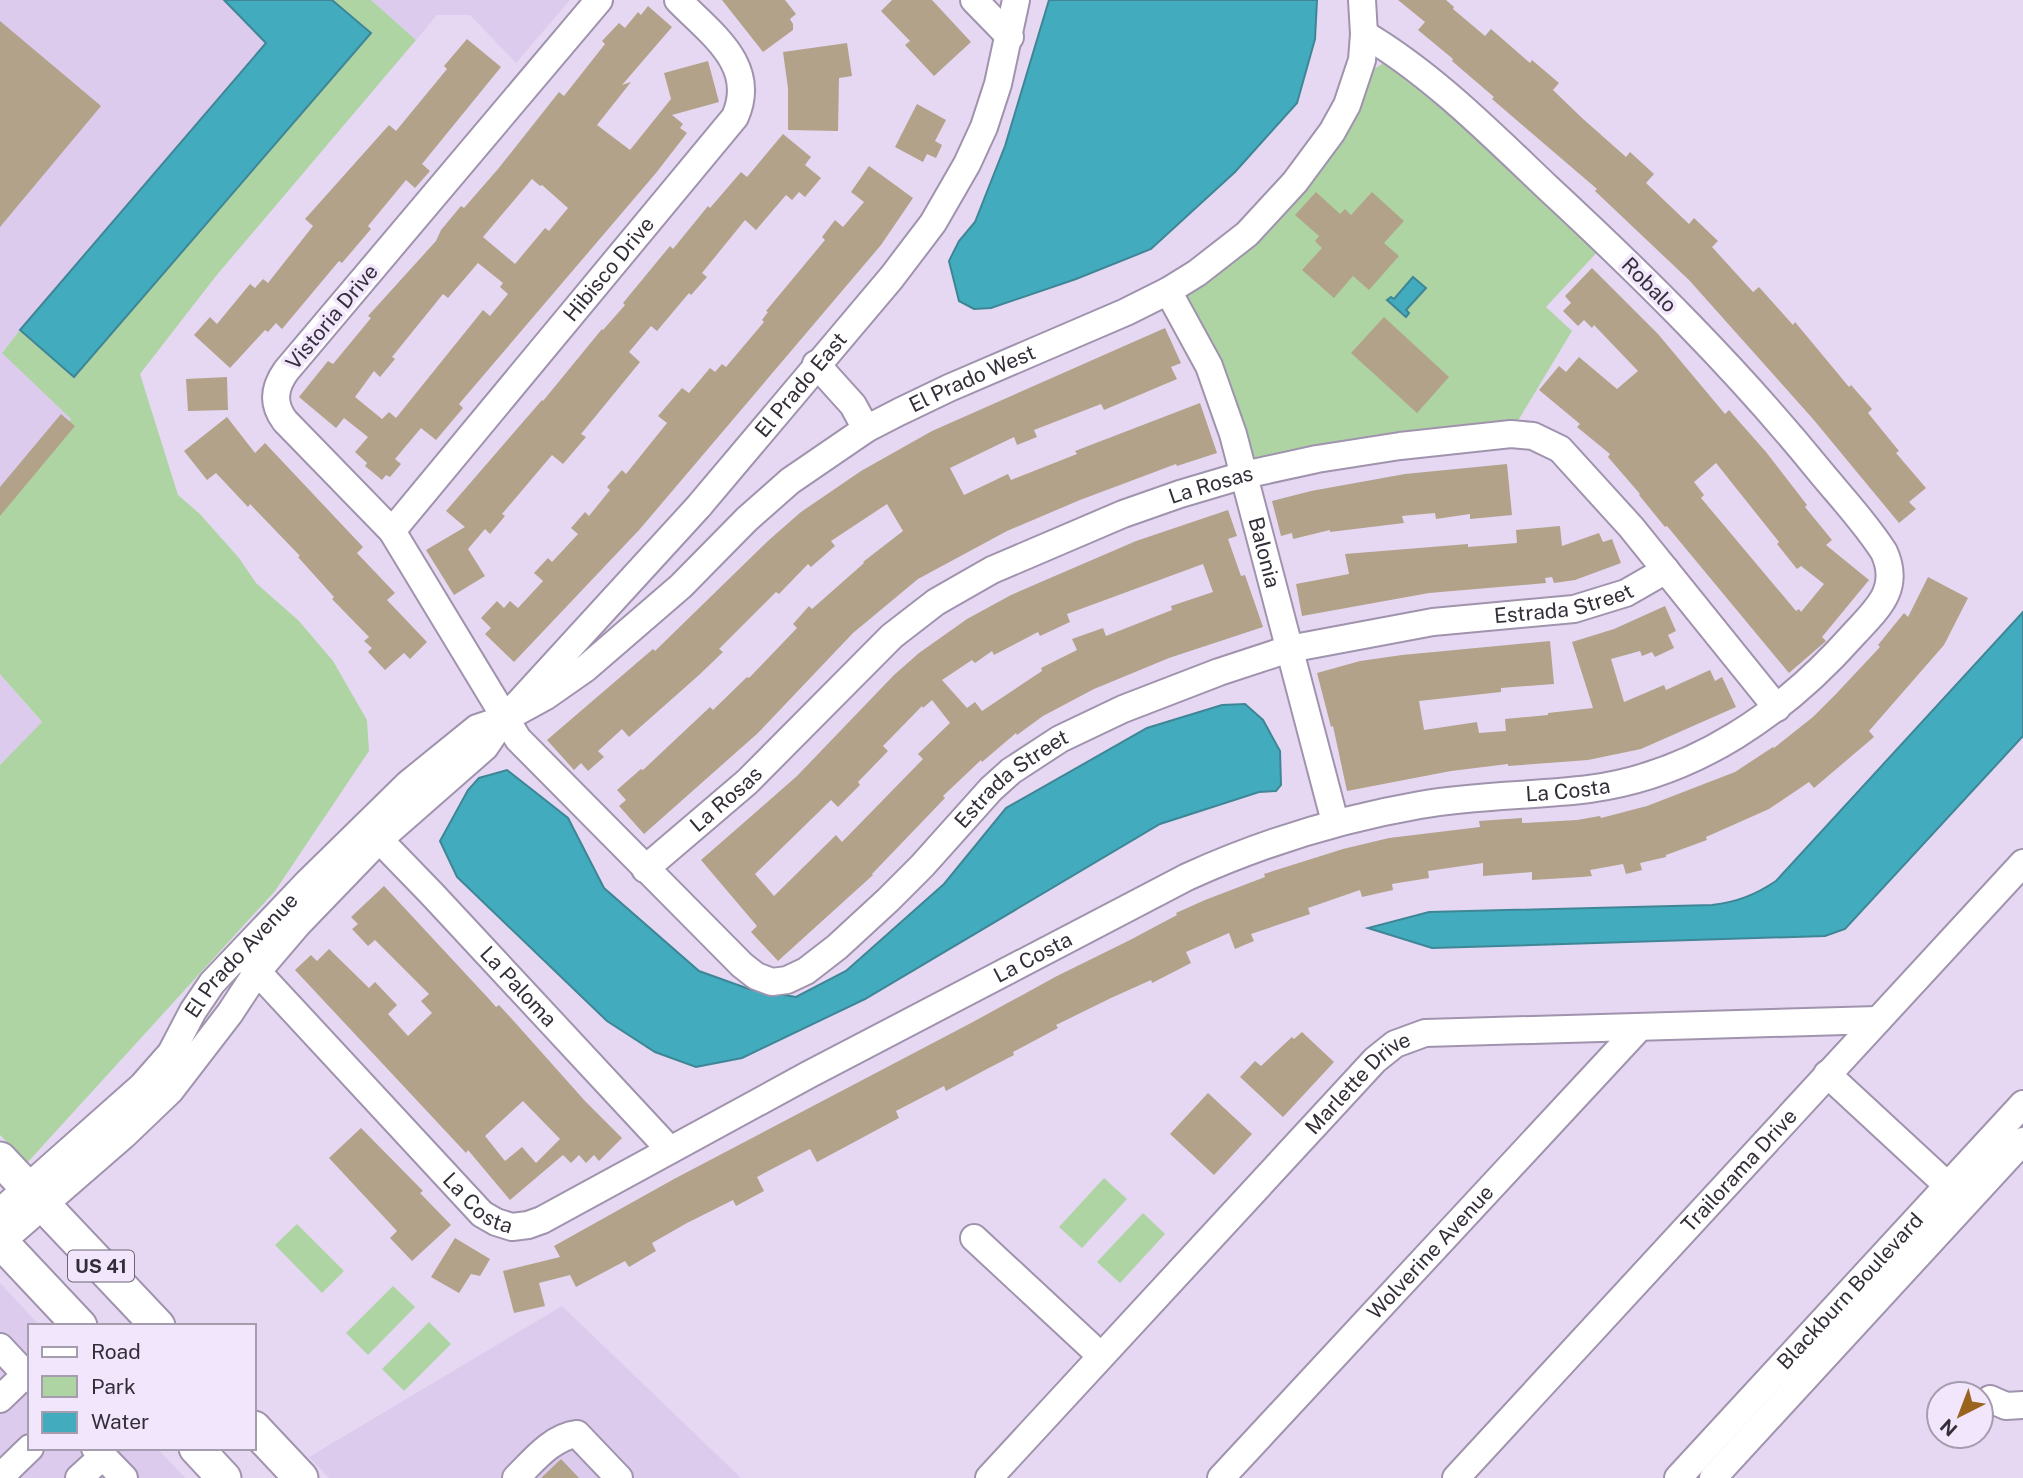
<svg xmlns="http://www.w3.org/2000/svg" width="2023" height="1478" font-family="'Public Sans',sans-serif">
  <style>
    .built { fill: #dccbed }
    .green { fill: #afd4a4 }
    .water { fill: #42acbe; stroke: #3e8696; stroke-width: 2 }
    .building { fill: #b2a289; fill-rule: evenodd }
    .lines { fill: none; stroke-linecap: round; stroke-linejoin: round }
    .minor-casing { stroke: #a093ad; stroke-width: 30 }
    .major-casing { stroke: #a093ad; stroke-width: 37 }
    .minor { stroke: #fff; stroke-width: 26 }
    .major { stroke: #fff; stroke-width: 33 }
    .labels { text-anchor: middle; stroke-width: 7; stroke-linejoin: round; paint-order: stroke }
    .shield { fill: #f1e6fc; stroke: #6d6574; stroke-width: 2 }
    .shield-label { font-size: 19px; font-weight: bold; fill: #342e39 }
    .street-label { font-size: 21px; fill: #342e39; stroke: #f1e6fc }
  </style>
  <rect width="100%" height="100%" fill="#e6d8f3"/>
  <!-- built -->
  <g class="built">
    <polygon points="0,0 224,0 266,43 2,352 71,419 0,500"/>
    <polygon points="371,0 570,0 516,63 470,15 437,15 416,40"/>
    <polygon points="0,674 42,723 0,765"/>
    <polygon points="0,1283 40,1326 30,1326 30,1363 0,1331"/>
    <polygon points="562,1306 741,1478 329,1478 309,1457"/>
    <polygon points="0,1363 30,1395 30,1448 81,1448 109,1478 0,1478"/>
    <polygon points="111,1448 157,1448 185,1478 139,1478"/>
  </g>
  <!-- green -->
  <g class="green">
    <polygon points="332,0 371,0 416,40 216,276 140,374 178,495 200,514 239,558 256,583 299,621 333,661 367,720 369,751 275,891 27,1163 0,1135 0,765 42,722 0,674 0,500 71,419 2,353 20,330 74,377 370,33"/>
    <polygon points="1382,64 1395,64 1602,247 1546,307 1572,331 1516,424 1257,460 1252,457 1186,300 1187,295 1372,70"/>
    <polygon points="1104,1178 1127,1199 1082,1248 1059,1227"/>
    <polygon points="1143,1213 1165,1234 1120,1283 1097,1262"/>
    <polygon points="297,1224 344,1271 322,1293 275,1245"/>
    <polygon points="393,1286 415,1307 368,1355 346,1333"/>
    <polygon points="429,1322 451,1344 404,1391 382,1369"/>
  </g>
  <!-- water -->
  <g class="water">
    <polygon points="224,0 332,0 371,33 74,377 20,330 266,43"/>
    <polygon points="1049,0 1317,0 1315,39 1297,103 1235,172 1151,249 1076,279 991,308 974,309 959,301 949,261 959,241 975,222 1005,146"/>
    <polygon points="1413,277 1426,288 1406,310 1409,313 1406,317 1387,300 1391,297 1394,299"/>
    <path d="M2023,612V736L1845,929L1825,936L1432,948L1368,928L1429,912L1712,905C1737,902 1755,895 1776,881Z"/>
    <polygon points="1245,704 1263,720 1280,751 1281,785 1276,791 1259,792 1160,824 865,999 742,1058 696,1067 655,1052 607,1021 457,877 440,841 468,790 479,778 507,770 568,818 604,888 699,971 749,989 796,997 846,971 944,884 1006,808 1147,728 1222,705"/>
  </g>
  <!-- building -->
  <g class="building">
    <polygon points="722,0 785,0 796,14 790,19 793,24 793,30 763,52"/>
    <polygon points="892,0 932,0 971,42 934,76 905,45 910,41 881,11"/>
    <polygon points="1398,0 1446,0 1454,7 1453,9 1485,36 1491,29 1530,63 1532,60 1559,83 1553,90 1582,118 1626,157 1630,152 1654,174 1646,183 1689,224 1694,218 1718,241 1712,247 1753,292 1759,287 1793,325 1795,322 1849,387 1851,385 1872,409 1868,413 1899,451 1896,453 1926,488 1909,502 1916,509 1899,523 1813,419 1689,280 1595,191 1597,189 1492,99 1494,97 1452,61 1453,59 1418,30 1425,22"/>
    <path d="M648,6L672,27L622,85L631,82L597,125L630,150L671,99L664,73L708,61L719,102L672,115L683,124L680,128L687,133L656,173L459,404L463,408L436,440L421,428L395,459L401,464L390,477L386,475L382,480L365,466L367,463L355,452L368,437L344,418L336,428L299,397L328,361L333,364L371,318L368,316L436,241L441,230L461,206L464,208L498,169L559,92L564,96L605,44L602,41L619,23L625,28L638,12L641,15ZM532,179L540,186L542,185L568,208L549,231L545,228L515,264L483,237ZM478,263L503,283L500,287L508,294L490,316L483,310L396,418L389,412L382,419L355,397L374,371L380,377L395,359L392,357L443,294L448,298Z"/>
    <polygon points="0,21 101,106 0,227"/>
    <polygon points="467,39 501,67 422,164 430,171 415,188 406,180 368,226 371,229 342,263 339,261 282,329 276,323 268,332 265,330 230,368 194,335 210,317 217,324 250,284 255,288 263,279 268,283 313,226 305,219 389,125 396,131 447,69 444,66"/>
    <polygon points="847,43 852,76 839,78 838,131 788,130 788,88 783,52"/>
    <polygon points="917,104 946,120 935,141 942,145 936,158 927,154 923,162 895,147"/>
    <polygon points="783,134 811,157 805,165 821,178 805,197 799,192 792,200 786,195 756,230 745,220 702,273 707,277 691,295 689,293 657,331 651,326 629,352 640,362 581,434 586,437 563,464 552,455 502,514 505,516 490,534 485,529 468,549 485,576 454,595 426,550 465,527 446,511 542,400 543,401 602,329 603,330 625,305 623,303 670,246 673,249 708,206 710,208 741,172 747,177"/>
    <polygon points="869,166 913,198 881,245 640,529 514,662 485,634 491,628 481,618 497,601 504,608 510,601 518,608 543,581 534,573 548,558 552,562 578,534 571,528 585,512 589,516 610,490 607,487 622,470 626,474 667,423 658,416 682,388 689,393 710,368 715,372 722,364 726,367 764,322 762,320 768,312 766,311 825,240 822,237 835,220 843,227 864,202 851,192"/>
    <polygon points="1316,192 1340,214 1345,209 1351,215 1372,192 1404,221 1384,243 1399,256 1369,290 1353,276 1334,298 1302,270 1322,248 1315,241 1319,236 1295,215"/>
    <path d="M1592,268L1658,334L1725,414L1729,410L1766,452L1807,505L1805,507L1832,540L1826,545L1869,580L1822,637L1826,641L1789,673L1667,526L1665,527L1639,495L1640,494L1608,457L1610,454L1577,427L1580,424L1539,390L1559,366L1566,372L1579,357L1617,389L1638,371L1594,325L1592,328L1584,320L1578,326L1563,311L1571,303L1565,296ZM1716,463L1779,542L1777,544L1797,569L1801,566L1824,584L1801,612L1799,609L1796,611L1701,498L1704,495L1694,482Z"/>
    <polygon points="1384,317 1449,377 1417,413 1351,353"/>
    <polygon points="1165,328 1181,363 1171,367 1177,379 1104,410 1101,404 1034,430 1037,437 1017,445 1014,437 950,468 964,495 1008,474 1011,480 1077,454 1075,451 1200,403 1217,453 1177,466 1176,464 1080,500 1007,531 918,579 853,633 758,733 644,834 619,806 626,800 617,790 641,769 643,770 710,707 713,710 747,677 749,678 797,628 793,624 809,606 812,609 864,563 863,562 903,531 887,504 831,541 835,546 811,567 808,564 779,594 776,592 719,649 723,652 699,675 629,737 622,729 598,751 604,757 588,771 581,763 574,770 547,740 653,649 655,651 769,540 801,512 861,471 932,431"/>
    <polygon points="227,377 228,410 188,411 186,379"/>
    <polygon points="61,414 75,426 0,516 0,487"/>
    <polygon points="227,417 255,453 265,443 363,547 357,553 395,593 387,600 427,642 410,659 404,653 385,670 368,652 372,648 364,641 369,637 332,599 334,597 298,557 300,556 250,504 248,507 216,473 207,480 184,451"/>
    <polygon points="1507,464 1512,515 1470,519 1470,514 1436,519 1435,513 1402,516 1404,523 1330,532 1330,530 1293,539 1292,533 1281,536 1272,501 1311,491 1405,474"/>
    <path d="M1228,510L1237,536L1228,539L1241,576L1245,575L1263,627L1169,658L1094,689L1043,716L1017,735L1016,733L982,762L981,760L943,796L945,798L872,874L873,875L778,961L751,932L757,926L701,860L797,776L894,675L919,653L967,619L1011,595L1136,541ZM1203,564L1213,592L1171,606L1172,610L1106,636L1103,628L1072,639L1077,650L1041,668L1042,671L982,711L975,702L967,708L942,680L972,660L975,663L992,651L994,655L1038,632L1040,636L1070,622L1067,614ZM932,700L950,723L918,754L923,759L842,842L836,835L774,896L755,874L831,800L838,807L860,785L858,782L888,751L883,746L922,706L923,708Z"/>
    <polygon points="1560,526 1562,546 1599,533 1603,542 1612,539 1621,563 1575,580 1554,583 1552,577 1545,578 1546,583 1429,593 1302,616 1296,584 1349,574 1345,554 1468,544 1468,547 1517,543 1516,530"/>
    <polygon points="1928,577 1968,598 1944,645 1869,731 1874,737 1814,788 1809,782 1769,809 1706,837 1707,840 1666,855 1666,857 1640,863 1642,870 1626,874 1623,864 1590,870 1592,876 1582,877 1532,880 1532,872 1483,876 1483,863 1428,871 1429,878 1392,884 1393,890 1362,897 1360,890 1308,908 1310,914 1251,934 1254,941 1235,949 1229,933 1186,952 1191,963 1152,983 1151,980 1111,998 1056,1025 1058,1028 1013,1052 1014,1055 985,1070 946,1091 944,1086 896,1111 899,1118 817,1162 810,1149 757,1177 764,1191 736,1206 733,1200 687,1223 652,1243 656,1251 629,1267 625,1261 576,1287 570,1275 539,1283 545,1306 514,1313 503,1271 560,1257 554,1246 674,1179 971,1023 1057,976 1130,940 1177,915 1176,913 1205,900 1265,877 1264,874 1343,849 1389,838 1480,827 1479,821 1522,818 1522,823 1577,820 1600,816 1601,818 1647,806 1735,772 1773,747 1774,748 1813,717 1835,695 1880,647 1878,645 1904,613 1908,617"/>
    <polygon points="1665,606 1676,631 1668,635 1674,648 1655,657 1652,652 1642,656 1640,651 1611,659 1624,702 1664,685 1666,690 1710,670 1715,681 1722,677 1736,707 1641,749 1588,760 1508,766 1508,764 1451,771 1347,791 1333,726 1331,727 1317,673 1360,661 1402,655 1550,641 1554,684 1501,688 1501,692 1419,701 1424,730 1477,722 1479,733 1506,731 1505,719 1548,715 1548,713 1593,708 1572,642 1614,629"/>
    <path d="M384,886L489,999L496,1007L499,1005L511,1018L585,1101L622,1138L599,1161L594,1155L586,1163L579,1155L571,1163L563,1155L510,1200L468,1150L466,1153L295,970L311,955L317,961L329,949L369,988L375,982L397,1005L388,1014L408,1036L432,1013L421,1001L429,994L375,940L368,946L352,929L358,924L351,917ZM523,1101L560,1139L536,1163L522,1147L505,1161L485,1136Z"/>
    <polygon points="1302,1032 1334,1062 1283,1117 1240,1077 1255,1061 1261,1066 1292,1037 1294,1039"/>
    <polygon points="1208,1093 1252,1134 1214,1175 1170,1134"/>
    <polygon points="361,1128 423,1191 420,1193 451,1225 412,1261 390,1238 397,1231 329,1158"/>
    <polygon points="455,1238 490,1259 480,1276 471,1274 459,1293 431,1277"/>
    <polygon points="561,1459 579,1478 541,1478"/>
  </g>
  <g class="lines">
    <defs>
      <g id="minor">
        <path id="s1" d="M599,0L286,371C274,388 272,404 285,421L392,531L518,739L742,965L756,976L772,982L787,980L806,971L837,947L888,900L922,866L991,789L1011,771L1060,739L1123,709L1219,672L1289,649L1433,622L1574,609L1626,593L1666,570"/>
        <polyline points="974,0 1010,37"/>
        <path id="s2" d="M1168,291L1209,366L1233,434L1335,822"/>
        <polyline points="816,364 853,405 866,429"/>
        <path id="s3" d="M392,531L735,117C758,65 711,34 678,0"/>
        <path id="s4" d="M369,829L432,894L670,1150"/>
        <path id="s5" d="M645,869L747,782L892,636L936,602L992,570L1123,514L1180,494L1244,475L1317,459L1400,446L1511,434L1533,436L1560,449L1631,527L1777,708"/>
        <path id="s6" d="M241,954L482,1214L496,1222L512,1227L528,1225L542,1220L808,1075L1187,877C1262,843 1339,819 1420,805C1476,795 1533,796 1589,789C1695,775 1784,713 1854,634C1877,609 1901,589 1884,552C1865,522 1840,496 1818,469C1736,368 1643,276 1547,187C1490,133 1432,74 1364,34"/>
        <polyline points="1827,1074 1960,1197"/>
        <path id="s7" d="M0,1212L142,1086L171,1053L193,1011L212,983L307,883L408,784L477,728L504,719L546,696L586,668L681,586L747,519L790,481L866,429L899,412L949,388L1126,312L1168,291L1197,273L1247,234L1295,182L1332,132L1347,105L1362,60L1364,34L1362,0"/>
        <polyline points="974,1238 1101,1356"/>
        <path id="s8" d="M1,1242L123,1136L170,1091L230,1013L257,972L298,924L379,840L485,747L504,719L699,506L892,277L933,223L967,164L984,127L998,84L1016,0"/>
        <polyline points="0,1347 30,1379"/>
        <polyline points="0,1399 26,1374"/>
        <polyline points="1990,1399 2006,1406 2023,1405"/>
        <polyline points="95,1448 124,1478"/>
        <polyline points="0,1477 30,1448"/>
        <polyline points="79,1478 103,1456"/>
        <path d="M516,1478C533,1461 552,1437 577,1434L619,1478"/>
        <path id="s9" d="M989,1478L1375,1060L1395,1044L1425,1033L1878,1020"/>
        <path id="s10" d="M1221,1478L1640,1027"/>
        <path id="s11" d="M1456,1478L2023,863"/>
        <path id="s12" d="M1678,1478L2023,1104"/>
        <polyline points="1713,1478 2023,1141"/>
      </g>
      <g id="major">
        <polyline points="0,1159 158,1326"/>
        <polyline points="0,1241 80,1326"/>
        <polyline points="254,1428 301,1478"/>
        <polyline points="196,1448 224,1478"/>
      </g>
    </defs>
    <!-- minor casing -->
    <use href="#minor" class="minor-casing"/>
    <!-- major casing -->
    <use href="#major" class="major-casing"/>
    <!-- minor -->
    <use href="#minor" class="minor"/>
    <!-- major -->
    <use href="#major" class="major"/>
  </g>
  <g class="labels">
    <!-- shield labels -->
    <rect class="shield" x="68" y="1250.5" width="66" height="31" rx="5"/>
    <g class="shield-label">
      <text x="101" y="1273">US 41</text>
    </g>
    <!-- street labels -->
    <g class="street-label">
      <text dy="7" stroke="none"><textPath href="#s3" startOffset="340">Hibisco Drive</textPath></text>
      <text transform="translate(1649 285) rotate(45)" y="7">Robalo</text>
      <text transform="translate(332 317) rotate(-50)" y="7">Vistoria Drive</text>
      <text dy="7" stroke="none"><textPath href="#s7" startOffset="1295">El Prado West</textPath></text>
      <text dy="7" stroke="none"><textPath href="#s8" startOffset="1176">El Prado East</textPath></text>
      <text dy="7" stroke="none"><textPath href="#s5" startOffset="695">La Rosas</textPath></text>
      <text dy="7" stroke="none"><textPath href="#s2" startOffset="280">Balonia</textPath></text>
      <text dy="7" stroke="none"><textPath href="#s1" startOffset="2196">Estrada Street</textPath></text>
      <text dy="7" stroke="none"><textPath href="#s1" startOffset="1608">Estrada Street</textPath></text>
      <text dy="7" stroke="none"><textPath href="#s6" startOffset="1542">La Costa</textPath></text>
      <text dy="7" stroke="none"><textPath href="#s5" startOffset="107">La Rosas</textPath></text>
      <text dy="7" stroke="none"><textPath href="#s7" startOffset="355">El Prado Avenue</textPath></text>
      <text dy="7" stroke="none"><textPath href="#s6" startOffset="975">La Costa</textPath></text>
      <text dy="7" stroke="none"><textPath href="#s4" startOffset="217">La Paloma</textPath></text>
      <text dy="7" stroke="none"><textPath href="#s9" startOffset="541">Marlette Drive</textPath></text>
      <text dy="7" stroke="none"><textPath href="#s11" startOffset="418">Trailorama Drive</textPath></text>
      <text dy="7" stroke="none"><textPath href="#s6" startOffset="345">La Costa</textPath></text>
      <text dy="7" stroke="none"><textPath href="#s10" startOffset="308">Wolverine Avenue</textPath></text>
      <text dy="7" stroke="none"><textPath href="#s12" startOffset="254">Blackburn Boulevard</textPath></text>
    </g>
  </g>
  <!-- legend -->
  <rect x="28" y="1324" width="228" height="126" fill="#f1e6fc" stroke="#a59cae" stroke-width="2"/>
  <rect x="42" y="1347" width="35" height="10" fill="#ffffff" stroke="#a59cae" stroke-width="2"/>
  <text x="91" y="1359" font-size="21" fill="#342e39">Road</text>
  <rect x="42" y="1376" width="35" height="21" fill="#afd4a4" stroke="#a59cae" stroke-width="2"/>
  <text x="91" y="1394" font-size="21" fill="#342e39">Park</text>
  <rect x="42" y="1412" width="35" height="21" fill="#42acbe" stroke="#a59cae" stroke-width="2"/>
  <text x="91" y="1429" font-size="21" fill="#342e39">Water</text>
  <!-- north arrow -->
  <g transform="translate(1960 1415) rotate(222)"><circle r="33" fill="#f1e6fc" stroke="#a59cae" stroke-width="2"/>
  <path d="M0-5L12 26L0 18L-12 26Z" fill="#9a641e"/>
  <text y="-10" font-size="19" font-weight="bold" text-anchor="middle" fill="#342e39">N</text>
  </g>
</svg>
